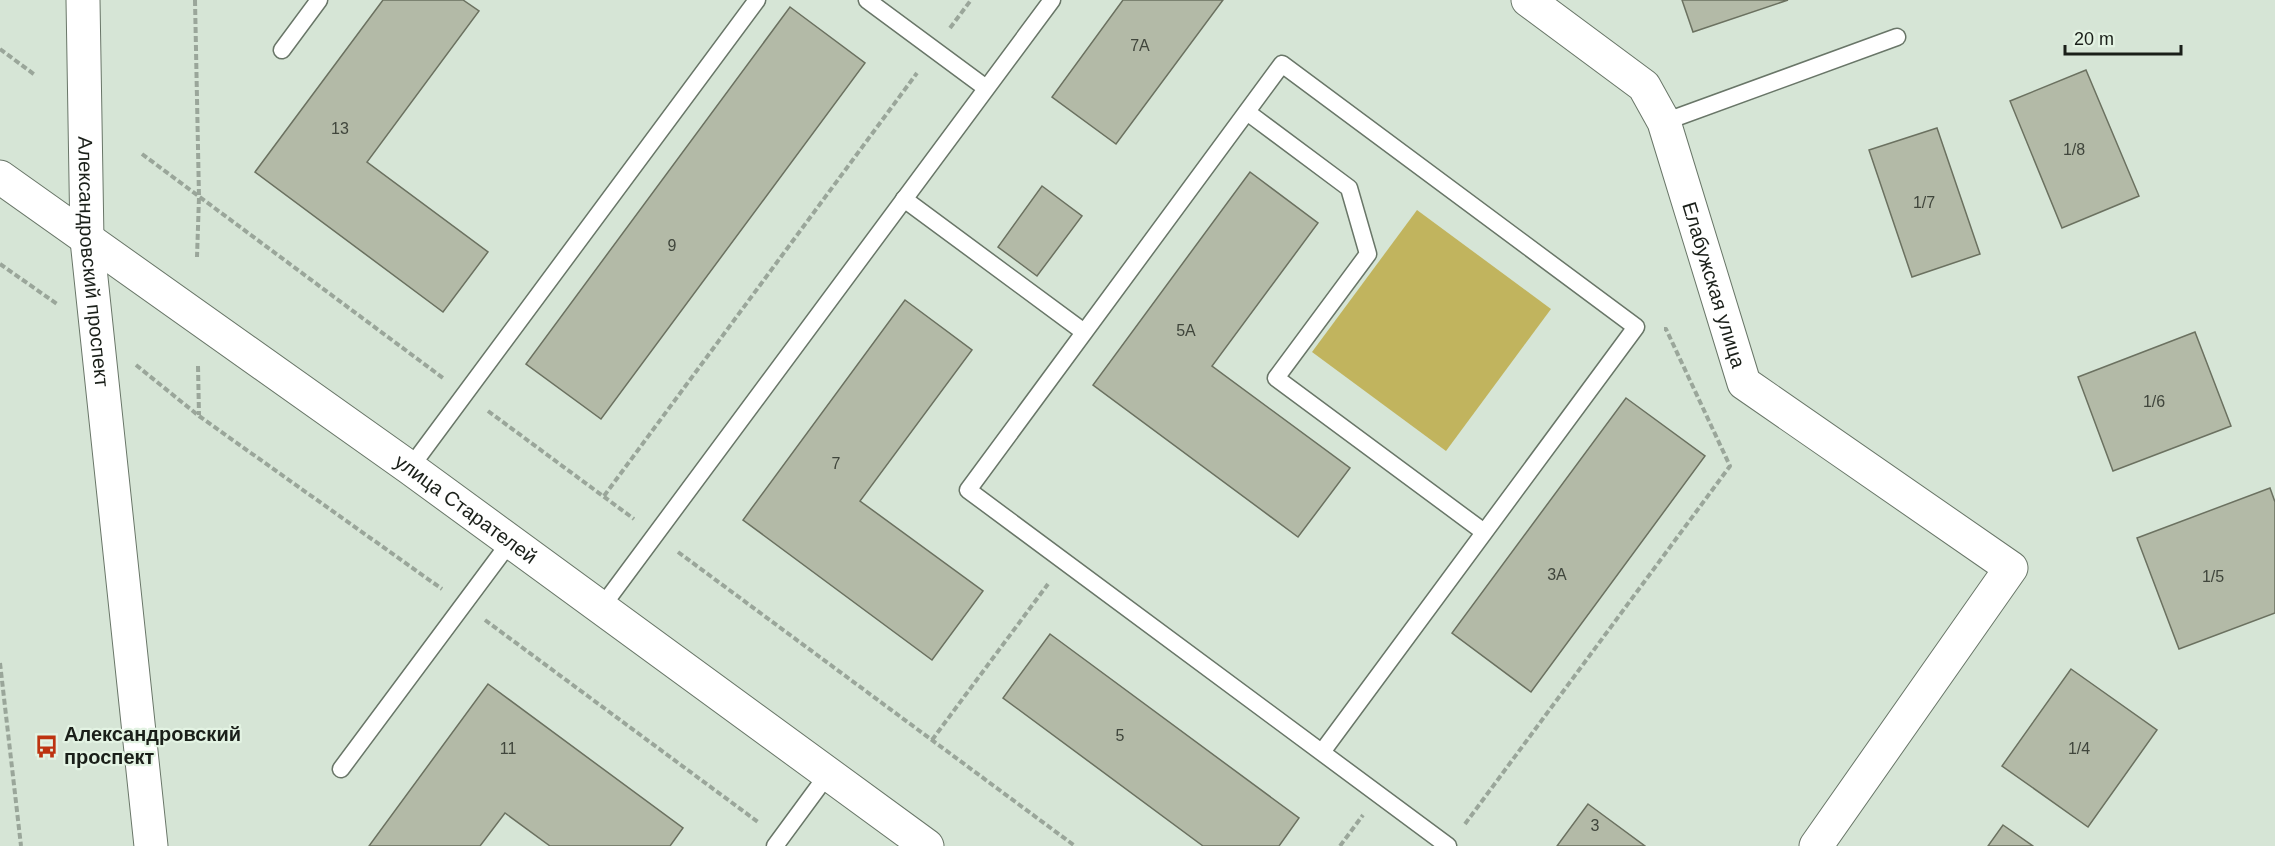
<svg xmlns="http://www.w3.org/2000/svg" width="2275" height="846" font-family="Arial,sans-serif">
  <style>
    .green { fill: #c1b45e }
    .building { fill: #b3baa7; stroke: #6b7160; stroke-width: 1.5 }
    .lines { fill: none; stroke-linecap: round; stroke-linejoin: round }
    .service-casing { stroke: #697668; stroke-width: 19 }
    .minor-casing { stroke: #697668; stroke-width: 35 }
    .path { stroke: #9aa69a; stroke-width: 4; stroke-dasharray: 6 3; stroke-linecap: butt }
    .service { stroke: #fff; stroke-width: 16 }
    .minor { stroke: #fff; stroke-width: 33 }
    .labels { text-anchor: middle; stroke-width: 4.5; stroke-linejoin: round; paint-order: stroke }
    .number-label { font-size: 16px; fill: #40463c }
    .street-label { font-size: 20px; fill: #1a1f19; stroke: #e3f3e3 }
    .poi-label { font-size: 20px; font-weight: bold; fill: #1a1f19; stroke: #e3f3e3; text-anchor: start }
  </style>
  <rect width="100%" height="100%" fill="#d6e5d6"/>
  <!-- green -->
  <polygon class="green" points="1417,210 1551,309 1446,451 1312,352"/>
  <!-- building -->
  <g class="building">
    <polygon points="383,0 463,0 479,11 367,162 488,252 443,312 255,172"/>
    <polygon points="1123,0 1223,0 1116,144 1052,97"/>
    <polygon points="1682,0 1788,0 1693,32"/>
    <polygon points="790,7 865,63 601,419 526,364"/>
    <polygon points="2086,70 2139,196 2062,228 2010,101"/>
    <polygon points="1937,128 1980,254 1912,277 1869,150"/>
    <polygon points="1250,172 1318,223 1212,366 1350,468 1298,537 1093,385"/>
    <polygon points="1042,186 1082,216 1037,276 998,247"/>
    <polygon points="905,300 972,350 860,501 983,591 932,660 743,520"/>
    <polygon points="2195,332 2231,426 2113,471 2078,377"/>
    <polygon points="1626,398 1705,456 1531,692 1452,633"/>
    <polygon points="2270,488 2275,502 2275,613 2179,649 2137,538"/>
    <polygon points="1050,634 1299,818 1279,846 1203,846 1003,698"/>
    <polygon points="2071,669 2157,730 2088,827 2002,766"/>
    <polygon points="488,684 683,828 670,846 550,846 505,813 480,846 369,846"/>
    <polygon points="1588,804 1645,846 1557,846"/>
    <polygon points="2003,825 2033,846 1988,846"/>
  </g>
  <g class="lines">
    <defs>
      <g id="service">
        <polyline points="867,0 986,88"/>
        <polyline points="282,50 319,0"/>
        <polyline points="1247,112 1349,188 1368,254 1276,378 1484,532"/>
        <polyline points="1664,122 1897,37"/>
        <polyline points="904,199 1084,332"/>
        <polyline points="410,468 757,0"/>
        <polyline points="601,608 1052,0"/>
        <polyline points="1322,752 1636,327 1282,64 968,490 1448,846"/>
        <polyline points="341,769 510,542"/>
        <polyline points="775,846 828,774"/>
      </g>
      <g id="minor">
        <path id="s1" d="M83,0L87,240L151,846"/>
        <path id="s2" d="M1528,0L1644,86L1664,122L1744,383L2011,568L1816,846"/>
        <path id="s3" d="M0,177L410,468L927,846"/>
      </g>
    </defs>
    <!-- service casing -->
    <use href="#service" class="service-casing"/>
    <!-- minor casing -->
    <use href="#minor" class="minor-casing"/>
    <!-- path -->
    <g class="path">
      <polyline points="195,0 199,197 197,257"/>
      <polyline points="950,28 971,0"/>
      <polyline points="0,49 35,75"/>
      <polyline points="142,154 443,378"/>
      <polyline points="0,264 57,304"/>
      <polyline points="136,365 199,416 442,589"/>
      <polyline points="198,366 199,415"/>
      <polyline points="488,411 634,519"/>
      <polyline points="604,496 917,73"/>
      <polyline points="678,552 1075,846"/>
      <polyline points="485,620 758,822"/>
      <polyline points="0,663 21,846"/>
      <polyline points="932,740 1048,584"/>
      <polyline points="1465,824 1730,466 1666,329 1664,329"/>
      <polyline points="1340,846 1363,815"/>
    </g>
    <!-- service -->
    <use href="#service" class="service"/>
    <!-- minor -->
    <use href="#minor" class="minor"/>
  </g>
  <!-- icons -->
  <defs>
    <symbol id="bus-bare" viewBox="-9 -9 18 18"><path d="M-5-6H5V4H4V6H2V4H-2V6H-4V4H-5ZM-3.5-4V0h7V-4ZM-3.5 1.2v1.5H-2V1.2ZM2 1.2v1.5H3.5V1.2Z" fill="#bd3310" stroke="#e3f3e3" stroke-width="2.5" paint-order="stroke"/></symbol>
  </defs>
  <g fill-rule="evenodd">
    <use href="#bus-bare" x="30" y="730" width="33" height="33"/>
  </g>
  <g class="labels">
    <!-- number labels -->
    <g class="number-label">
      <text x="1140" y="51">7А</text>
      <text x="340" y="134">13</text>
      <text x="2074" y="155">1/8</text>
      <text x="1924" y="208">1/7</text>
      <text x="672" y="251">9</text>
      <text x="1186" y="336">5А</text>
      <text x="2154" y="407">1/6</text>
      <text x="836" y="469">7</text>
      <text x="1557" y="580">3А</text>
      <text x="2213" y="582">1/5</text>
      <text x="1120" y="741">5</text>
      <text x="508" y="754">11</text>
      <text x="2079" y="754">1/4</text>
      <text x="1595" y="831">3</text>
    </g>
    <!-- street labels -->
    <g class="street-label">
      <text dy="7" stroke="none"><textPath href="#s1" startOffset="262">Александровский проспект</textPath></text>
      <text dy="7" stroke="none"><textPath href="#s2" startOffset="356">Елабужская улица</textPath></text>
      <text dy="7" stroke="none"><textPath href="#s3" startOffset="572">улица Старателей</textPath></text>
    </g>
    <!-- poi labels -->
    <g class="poi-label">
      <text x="64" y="741">Александровский<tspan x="64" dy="23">проспект</tspan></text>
    </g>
  </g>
  <!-- scale -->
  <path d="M2065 45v9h116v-9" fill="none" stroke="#1a1f19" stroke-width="3"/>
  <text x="2074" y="45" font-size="18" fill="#1a1f19" stroke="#e3f3e3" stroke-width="4.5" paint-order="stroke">20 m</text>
</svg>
